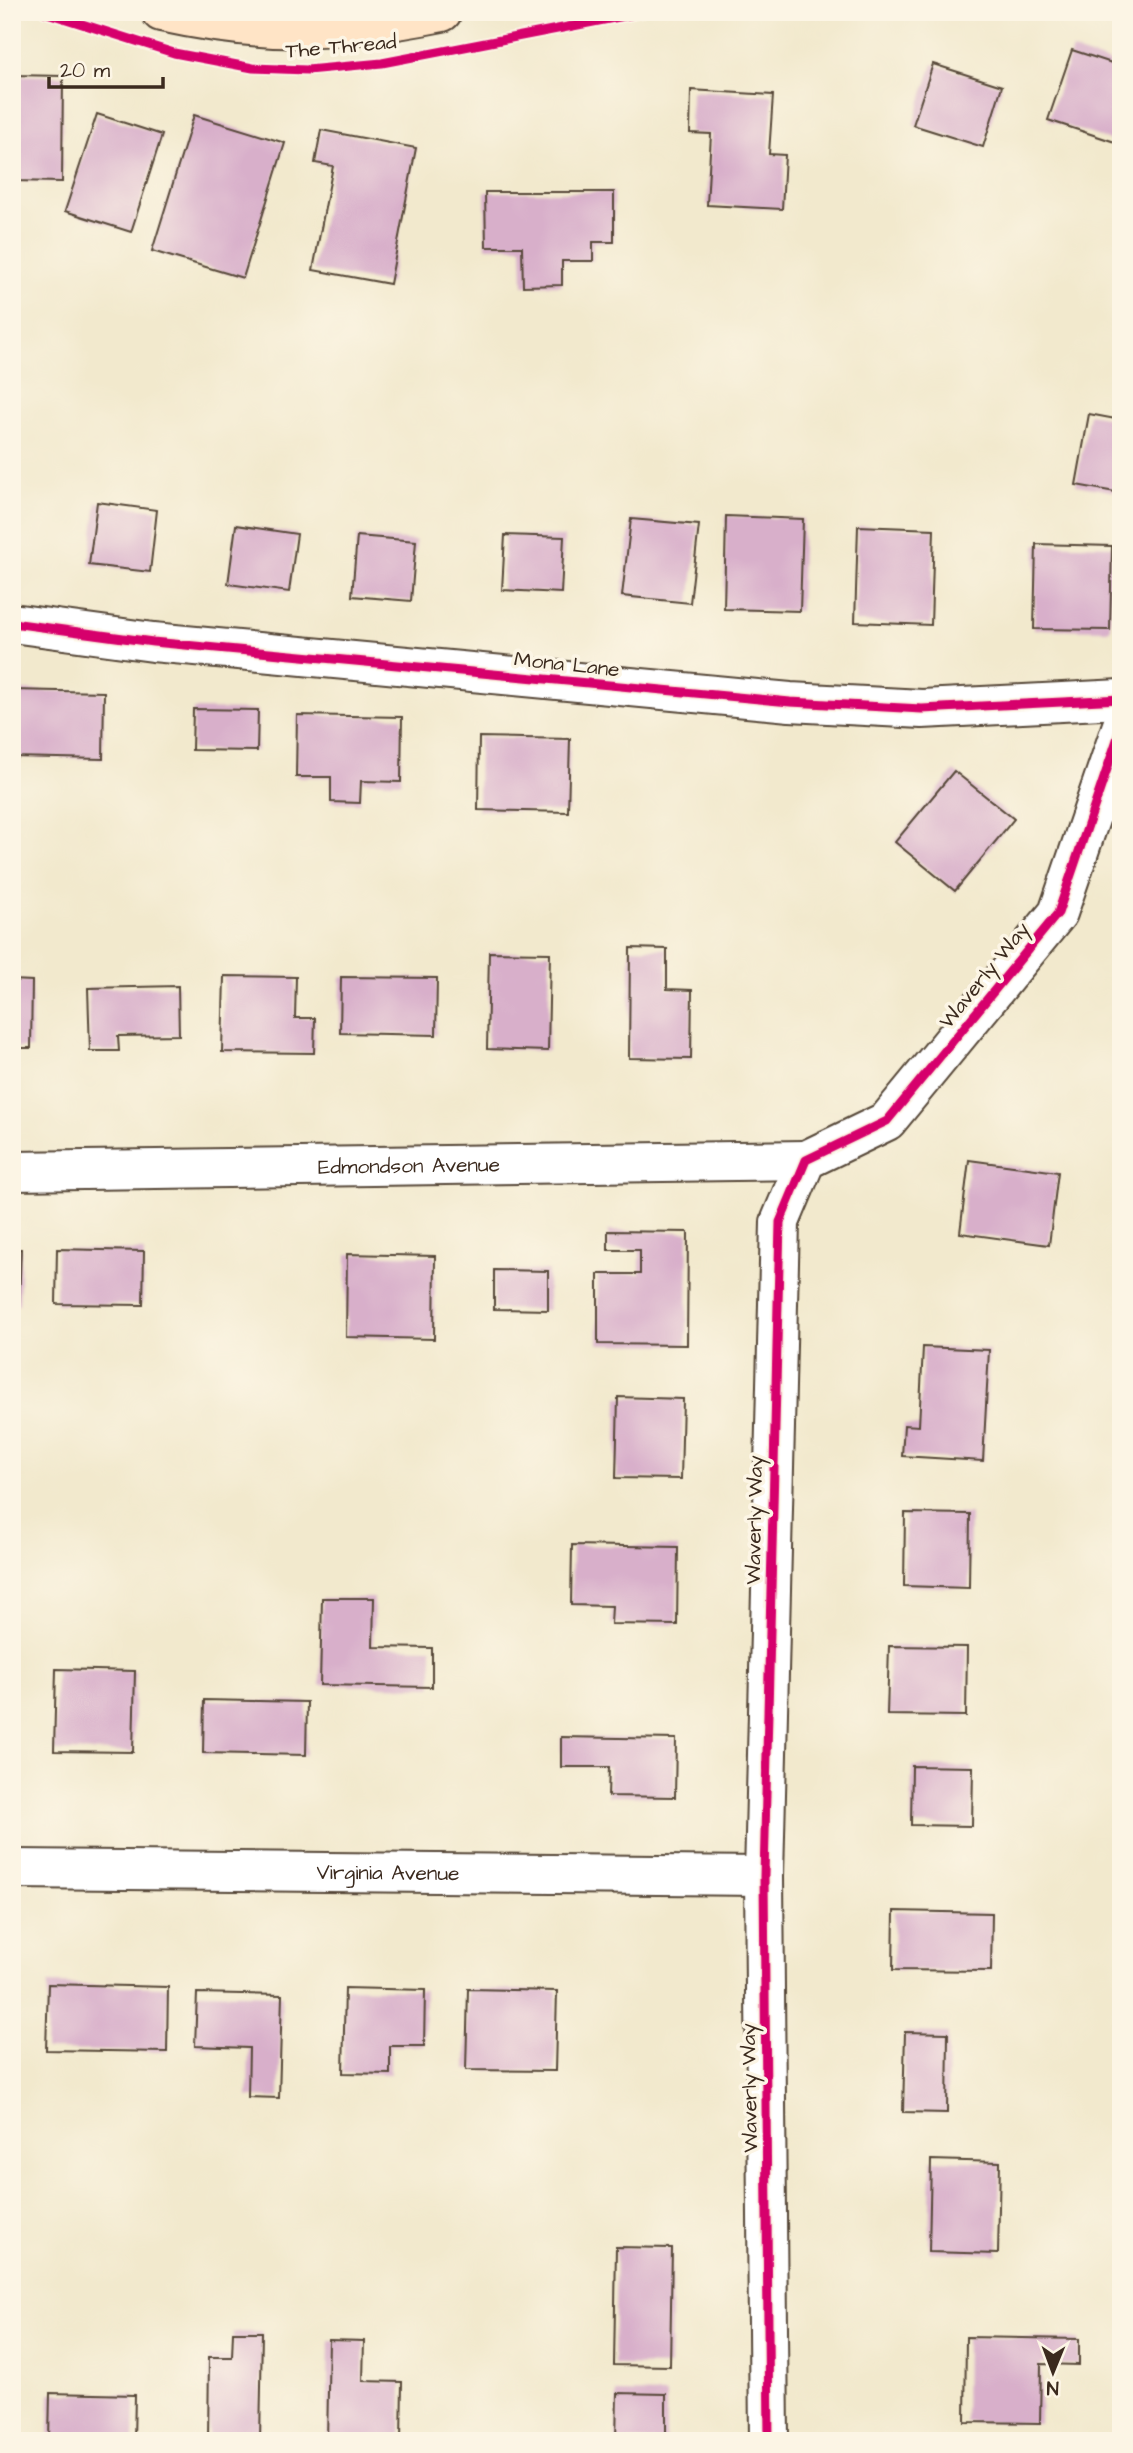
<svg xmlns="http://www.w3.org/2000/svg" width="1133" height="2453" font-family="'Architects Daughter',sans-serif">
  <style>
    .building { fill: #d8afca }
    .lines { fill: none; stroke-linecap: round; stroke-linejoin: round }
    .street-casing { stroke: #564738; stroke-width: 42 }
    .secondary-casing { stroke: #564738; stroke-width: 42 }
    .street { stroke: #fff; stroke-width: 38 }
    .secondary { stroke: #ffe4c6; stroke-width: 38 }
    .cycleway-casing { stroke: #fcf5e5; stroke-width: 13 }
    .cycleway { stroke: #d6006c; stroke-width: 9 }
    .labels { text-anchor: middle; stroke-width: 7; stroke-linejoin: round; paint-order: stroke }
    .street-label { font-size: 21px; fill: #3b2a1e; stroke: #fcf5e5 }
  </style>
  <rect width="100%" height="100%" fill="#fcf5e5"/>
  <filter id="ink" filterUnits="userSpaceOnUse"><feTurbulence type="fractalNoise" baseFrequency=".0143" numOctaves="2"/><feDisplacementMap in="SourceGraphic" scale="14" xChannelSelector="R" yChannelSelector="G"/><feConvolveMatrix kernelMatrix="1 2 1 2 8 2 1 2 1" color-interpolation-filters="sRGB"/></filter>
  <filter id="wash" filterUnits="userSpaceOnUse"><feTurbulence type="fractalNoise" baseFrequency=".00686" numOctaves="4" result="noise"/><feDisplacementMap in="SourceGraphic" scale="28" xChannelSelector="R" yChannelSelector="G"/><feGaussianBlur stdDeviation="1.57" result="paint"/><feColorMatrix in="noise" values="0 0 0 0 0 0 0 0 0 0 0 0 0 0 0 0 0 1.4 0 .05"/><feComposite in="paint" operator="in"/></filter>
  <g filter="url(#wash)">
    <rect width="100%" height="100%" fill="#f2e9cd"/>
    <g id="blocks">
      <!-- building -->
      <g class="building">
        <polygon points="1072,50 1121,66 1121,144 1048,120"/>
        <polygon points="933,64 1002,86 983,147 913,125"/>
        <polygon points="12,75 63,76 62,182 12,181"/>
        <polygon points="691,90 773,95 769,154 785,155 782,209 707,205 711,134 690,133"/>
        <polygon points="97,114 162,135 131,232 65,211"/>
        <polygon points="194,115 285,143 243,278 152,251"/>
        <polygon points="321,130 416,148 390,284 313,270 333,166 315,163"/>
        <polygon points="485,192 614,192 614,242 593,242 593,261 562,261 562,285 523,286 522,247 486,247"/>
        <polygon points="1089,414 1121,420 1121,493 1076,485"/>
        <polygon points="97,502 157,510 150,572 89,565"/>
        <polygon points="726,516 803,519 800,611 724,609"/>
        <polygon points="631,519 699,525 690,603 622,596"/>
        <polygon points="236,525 297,534 289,592 228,584"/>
        <polygon points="858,526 934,529 931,625 855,622"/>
        <polygon points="505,535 564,537 561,593 502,590"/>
        <polygon points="357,536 416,541 411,601 352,596"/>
        <polygon points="1036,544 1112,546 1110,630 1034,629"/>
        <polygon points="12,690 104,692 103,759 12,757"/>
        <polygon points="193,709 258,710 257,751 192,750"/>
        <polygon points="297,715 402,717 401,782 361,781 360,803 331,802 331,777 296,777"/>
        <polygon points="479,737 570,739 568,812 478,810"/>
        <polygon points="954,771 1014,819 955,891 895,842"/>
        <polygon points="630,948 667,949 667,989 692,990 691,1059 629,1058"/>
        <polygon points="489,952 550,953 548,1051 487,1049"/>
        <polygon points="224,976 296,977 295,1018 315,1018 314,1053 222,1052"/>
        <polygon points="341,977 437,978 436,1035 340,1033"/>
        <polygon points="12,980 32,981 31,1048 12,1048"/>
        <polygon points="178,986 179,1035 118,1036 119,1051 90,1051 88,988"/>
        <polygon points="969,1160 1058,1172 1049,1245 960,1233"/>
        <polygon points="608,1231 688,1232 687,1345 598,1344 598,1274 640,1274 640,1250 608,1250"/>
        <polygon points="12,1249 21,1249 19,1305 12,1304"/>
        <polygon points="57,1249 144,1251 143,1305 56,1304"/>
        <polygon points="347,1254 435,1256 434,1339 346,1337"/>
        <polygon points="494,1270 548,1271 548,1310 494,1309"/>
        <polygon points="923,1347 989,1350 983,1461 902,1456 904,1425 919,1426"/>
        <polygon points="618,1397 683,1399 681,1479 616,1478"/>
        <polygon points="905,1513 970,1514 969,1588 904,1586"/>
        <polygon points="572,1545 678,1547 677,1625 611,1624 612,1606 571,1605"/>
        <polygon points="322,1598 374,1598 373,1647 432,1648 432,1687 320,1685"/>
        <polygon points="889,1646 967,1647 966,1716 887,1715"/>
        <polygon points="56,1669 135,1671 133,1752 54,1751"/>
        <polygon points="204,1700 307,1702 306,1755 203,1753"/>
        <polygon points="561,1737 676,1739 675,1797 608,1796 609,1767 561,1767"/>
        <polygon points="912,1766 973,1767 972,1826 911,1825"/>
        <polygon points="894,1911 992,1913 991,1971 893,1970"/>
        <polygon points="48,1984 168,1987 167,2052 46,2050"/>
        <polygon points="345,1988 425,1990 424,2046 390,2046 390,2074 343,2073"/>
        <polygon points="468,1989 557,1991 555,2071 466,2070"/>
        <polygon points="197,1993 282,1995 279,2098 248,2097 249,2048 195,2046"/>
        <polygon points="905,2032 948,2033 947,2113 903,2112"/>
        <polygon points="931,2160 1000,2162 998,2254 929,2252"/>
        <polygon points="616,2247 672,2248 670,2366 614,2365"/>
        <polygon points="233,2332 262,2332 260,2441 208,2440 209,2357 232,2357"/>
        <polygon points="966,2337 1079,2339 1079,2365 1041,2364 1040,2423 965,2422"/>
        <polygon points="329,2340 364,2341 363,2381 402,2382 401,2441 327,2441"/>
        <polygon points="50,2393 135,2395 134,2441 49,2441"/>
        <polygon points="617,2393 666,2394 666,2441 616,2441"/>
      </g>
    </g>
  </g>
  <g filter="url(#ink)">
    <use href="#blocks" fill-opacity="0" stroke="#564738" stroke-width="2"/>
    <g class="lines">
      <defs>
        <g id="street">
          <polyline points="12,623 153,642 790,702 922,709 1121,699"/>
          <path id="s1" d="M12,1171L806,1160"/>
          <path id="s2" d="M12,1869L764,1876"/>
          <polyline points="769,2441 764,1876 780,1222 806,1160 887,1121 1058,913 1121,728"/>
        </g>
        <path id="secondary" d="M161,12C266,35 336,33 442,12"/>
      </defs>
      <!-- street casing -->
      <use href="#street" class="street-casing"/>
      <!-- secondary casing -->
      <use href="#secondary" class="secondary-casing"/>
      <!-- street -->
      <use href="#street" class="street"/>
      <!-- secondary -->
      <use href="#secondary" class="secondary"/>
      <defs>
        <g id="cycleway">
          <polyline points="44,12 174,53 253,68 307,70 382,63 645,12"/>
          <polyline points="12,623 153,642 790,702 922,709 1121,699"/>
          <polyline points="769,2441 764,1876 780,1222 806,1160 887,1121 1058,913 1121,728"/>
        </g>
      </defs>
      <!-- cycleway casing -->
      <use href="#cycleway" class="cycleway-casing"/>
      <!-- cycleway -->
      <use href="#cycleway" class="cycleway"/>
    </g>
  </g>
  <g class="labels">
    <!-- street labels -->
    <g class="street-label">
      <text transform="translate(341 46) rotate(-5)" y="7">The Thread</text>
      <text transform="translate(567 664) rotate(6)" y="7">Mona Lane</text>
      <text transform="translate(984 975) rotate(-51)" y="7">Waverly Way</text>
      <text dy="7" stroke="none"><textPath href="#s1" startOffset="397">Edmondson Avenue</textPath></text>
      <text transform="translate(754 1520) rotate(-89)" y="7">Waverly Way</text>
      <text dy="7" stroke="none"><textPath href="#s2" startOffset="376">Virginia Avenue</textPath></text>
      <text transform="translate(749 2088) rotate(-91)" y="7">Waverly Way</text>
    </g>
  </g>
  <!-- margin -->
  <rect width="1133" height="2453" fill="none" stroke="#fcf5e5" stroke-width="42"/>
  <!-- north arrow -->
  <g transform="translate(1053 2372) rotate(181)" stroke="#fcf5e5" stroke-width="5" paint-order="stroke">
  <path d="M0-5L12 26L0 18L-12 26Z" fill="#3b2a1e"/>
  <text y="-10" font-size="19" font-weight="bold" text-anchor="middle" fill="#3b2a1e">N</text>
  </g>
  <!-- scale -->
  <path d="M49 77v10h114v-10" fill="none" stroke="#3b2a1e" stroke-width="3.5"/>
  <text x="60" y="77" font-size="21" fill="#3b2a1e" stroke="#fcf5e5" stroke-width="5" paint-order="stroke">20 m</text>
</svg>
